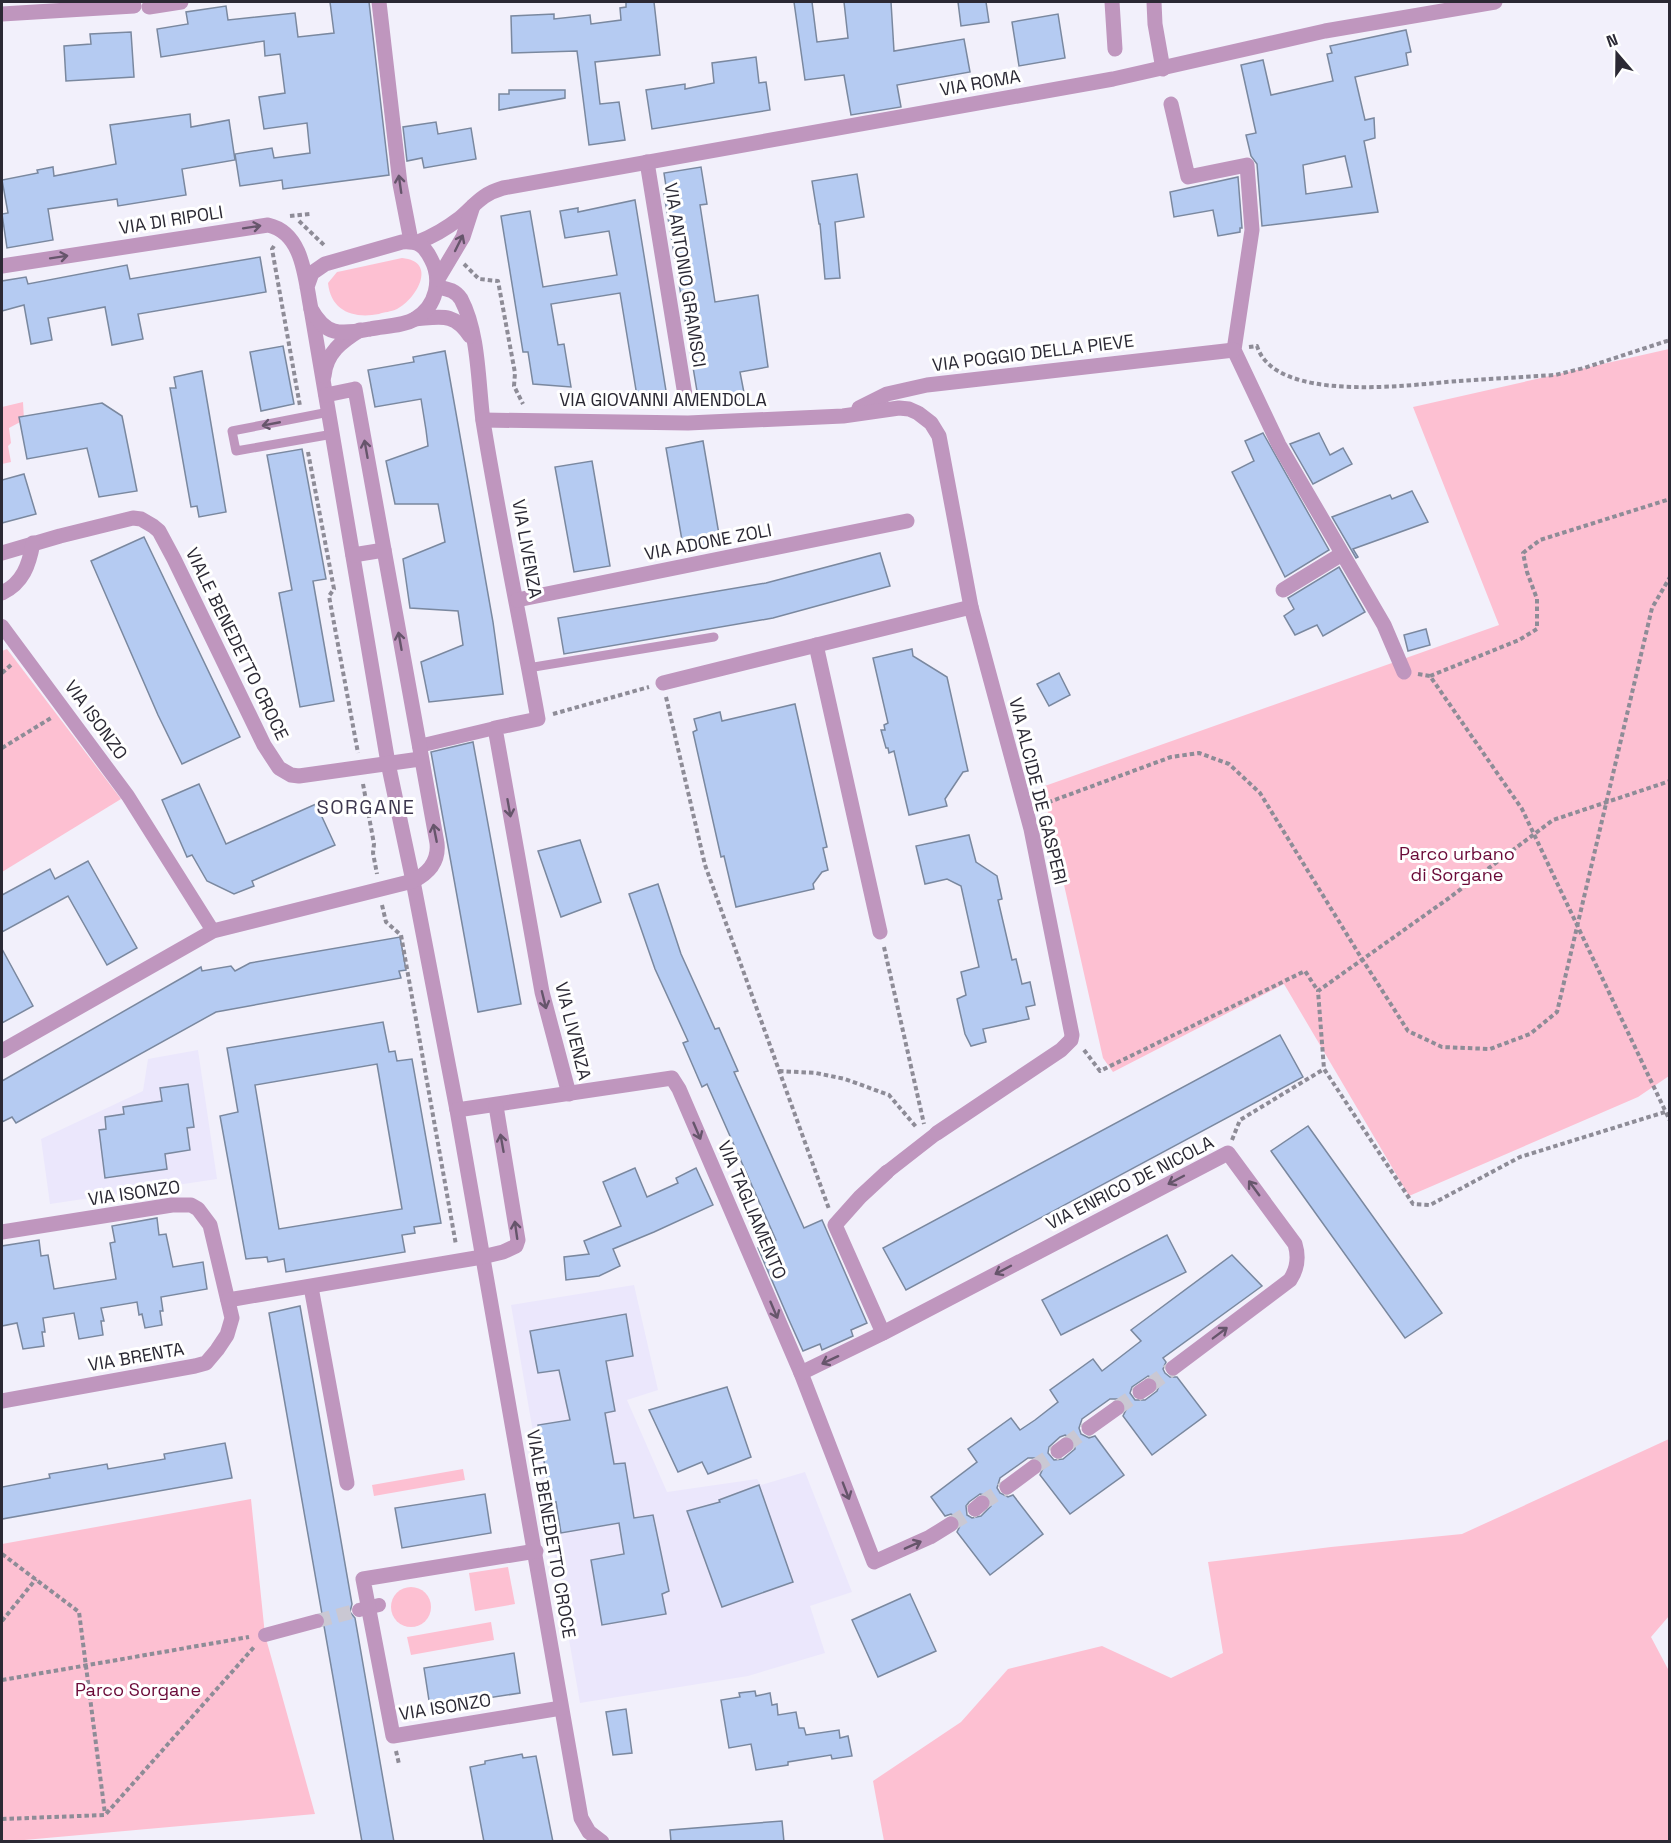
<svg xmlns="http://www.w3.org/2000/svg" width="1671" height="1843" font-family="'Space Grotesk',sans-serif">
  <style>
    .built { fill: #ebe7fc }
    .green { fill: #fdc0d2 }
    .building { fill: #b5cbf2; stroke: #7a889f; stroke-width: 1.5; fill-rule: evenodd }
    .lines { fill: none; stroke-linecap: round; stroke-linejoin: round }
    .pedestrian-tunnel { stroke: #cac8d3; stroke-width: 14; stroke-dasharray: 14 7; stroke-linecap: butt }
    .minor-tunnel { stroke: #cac8d3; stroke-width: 15; stroke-dasharray: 15 8; stroke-linecap: butt }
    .path { stroke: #8e8c97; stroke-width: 4; stroke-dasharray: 4.5 3; stroke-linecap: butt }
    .service { stroke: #bf96be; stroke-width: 9 }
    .pedestrian { stroke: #bf96be; stroke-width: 14 }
    .minor { stroke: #bf96be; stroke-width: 15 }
    .tertiary { stroke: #bf96be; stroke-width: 15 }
    .oneway { stroke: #66556b }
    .labels { text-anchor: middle; stroke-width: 6; stroke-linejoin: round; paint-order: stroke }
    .street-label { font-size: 18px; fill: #2b2934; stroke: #fff }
    .park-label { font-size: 18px; fill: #6a0a38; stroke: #fff }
    .neighbourhood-label { font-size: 20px; letter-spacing: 1.5px; fill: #3e384f; stroke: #fff }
  </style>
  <rect width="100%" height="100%" fill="#f2f0fb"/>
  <!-- built -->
  <g class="built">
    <polygon points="198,1050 217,1179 50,1204 41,1139 143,1091 148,1059"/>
    <polygon points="634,1285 658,1390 627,1400 667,1492 757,1479 761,1485 805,1472 852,1592 810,1606 825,1653 748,1676 580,1703 511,1305"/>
  </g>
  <!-- green -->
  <g class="green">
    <path d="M402,258C438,261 417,299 397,309C391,312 384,312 379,314C353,319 331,311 328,283L337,272L342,271Z"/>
    <polygon points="1669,349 1669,1076 1638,1097 1409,1196 1284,984 1113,1072 1103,1058 1042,787 1499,625 1413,407"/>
    <polygon points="23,402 24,420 9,428 11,443 8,446 11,462 2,464 2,407"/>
    <polygon points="7,649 121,799 2,872 2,651"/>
    <polygon points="1669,1439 1669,1616 1651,1637 1669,1671 1669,1841 884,1841 873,1781 961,1722 1008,1669 1102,1646 1171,1678 1223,1653 1208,1562 1331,1547 1462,1534"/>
    <polygon points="463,1469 465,1480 374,1496 372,1485"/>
    <polygon points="251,1499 265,1635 315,1814 2,1842 2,1544"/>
    <polygon points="508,1567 515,1604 475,1611 469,1573"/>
    <circle cx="411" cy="1607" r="20"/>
    <polygon points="491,1622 494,1640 411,1655 407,1637"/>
  </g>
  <!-- building -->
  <g class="building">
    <polygon points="330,2 369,2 389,175 283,189 282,180 240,186 235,154 272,148 274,158 310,153 307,123 264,129 259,97 285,93 280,54 265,56 264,41 161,57 157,29 188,24 186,12 226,6 228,20 295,13 298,37 334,33"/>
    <polygon points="626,2 654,2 660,55 595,62 600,104 619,102 625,140 589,145 577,51 512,53 511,16 554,14 554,19 590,15 591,24 621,20 620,8 626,7"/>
    <polygon points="794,2 812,2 817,42 848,38 844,2 891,2 894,51 964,39 970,72 897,85 901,107 851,115 844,75 805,80"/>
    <polygon points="958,2 986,2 989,22 961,26"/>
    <polygon points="1058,14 1065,58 1019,66 1012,22"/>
    <path d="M1406,30L1411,52L1406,53L1408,65L1355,77L1365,120L1374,118L1375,138L1364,141L1378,212L1262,226L1257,164L1251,156L1246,135L1256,133L1241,65L1263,60L1271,95L1333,81L1327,54L1332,53L1330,46ZM1345,156L1352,187L1306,194L1303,165Z"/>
    <polygon points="131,32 134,77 66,81 64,46 91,44 90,34"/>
    <polygon points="756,57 759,83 766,82 770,110 652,129 646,90 685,84 685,89 714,83 712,63"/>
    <polygon points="509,90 565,90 565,98 499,110 499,94 509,94"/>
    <polygon points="190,114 191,127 229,120 235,160 182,169 186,195 118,206 117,199 48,209 53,240 7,248 2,214 8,213 2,180 38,173 37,170 53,167 54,176 116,164 110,125"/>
    <polygon points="436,122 438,134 471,128 476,159 424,168 422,158 407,161 403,127"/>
    <polygon points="701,167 707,204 700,205 715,302 758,295 768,367 740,372 745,398 727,401 726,397 698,397 664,194 667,193 664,173"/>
    <polygon points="857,174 864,217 835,222 840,278 825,279 820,224 819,224 812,181"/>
    <polygon points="1238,177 1242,228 1240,228 1240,232 1218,236 1213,210 1174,217 1170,192"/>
    <polygon points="635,200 667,397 637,396 620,293 551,304 558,345 564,344 571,387 533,384 528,352 523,352 501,216 530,211 543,287 617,275 609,231 565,238 560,211 578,208 578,212"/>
    <polygon points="260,257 266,292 138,314 143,339 112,345 105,307 48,318 52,340 31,344 24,305 2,311 2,281 26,277 28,284 127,265 130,279"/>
    <polygon points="283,346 294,404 261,411 250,352"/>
    <polygon points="445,351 493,622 503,694 429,702 421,662 463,645 458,611 410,608 403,559 445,542 438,504 395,504 386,461 428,446 426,430 421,399 375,407 368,370 414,362 413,357"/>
    <polygon points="202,371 226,512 199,517 197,506 191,507 170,388 176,388 174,377"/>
    <polygon points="102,403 122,416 137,491 99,497 87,448 27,459 19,417"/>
    <polygon points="1263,433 1329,550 1285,577 1232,472 1254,461 1245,441"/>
    <polygon points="1319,433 1330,455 1343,448 1352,464 1313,484 1290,444"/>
    <polygon points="703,441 721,546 684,552 666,448"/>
    <polygon points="302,449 326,579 313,581 334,701 300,707 279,593 292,590 267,455"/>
    <polygon points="592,461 610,566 574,572 555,467"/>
    <polygon points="24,474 36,514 2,523 2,480"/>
    <polygon points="1412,491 1428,522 1353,549 1358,557 1356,558 1332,517 1390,495 1392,499"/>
    <polygon points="144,537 240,737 182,764 158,715 91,561"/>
    <polygon points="880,553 890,586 773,618 564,654 558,618 766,583"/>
    <polygon points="1339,567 1365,612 1323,636 1317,625 1295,635 1284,616 1294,609 1288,598"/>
    <polygon points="1426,629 1430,645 1408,651 1404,635"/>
    <polygon points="912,649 913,656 947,677 968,771 963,772 945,799 947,806 909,815 894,751 889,753 888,748 886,748 881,730 885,730 884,725 888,723 873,658"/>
    <polygon points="1059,673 1070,695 1049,706 1037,684"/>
    <polygon points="795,704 827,847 823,848 828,870 822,872 813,884 814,889 736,907 724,856 721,857 693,732 697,730 694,719 720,712 722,721"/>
    <polygon points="473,742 521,1004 478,1012 431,752"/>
    <polygon points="199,784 226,844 316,804 335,845 252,881 254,886 234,894 207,881 192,855 187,857 162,800"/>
    <polygon points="969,835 976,862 997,876 1002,899 998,900 1012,960 1016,959 1022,984 1030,982 1035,1005 1026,1007 1029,1019 983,1029 986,1042 971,1046 965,1034 957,999 966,995 961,972 979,967 961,886 947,879 925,884 916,846"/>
    <polygon points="580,840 601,902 561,917 538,851"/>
    <polygon points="88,861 137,948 107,965 68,896 2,932 2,895 50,869 55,879"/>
    <polygon points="658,884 681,954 715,1029 719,1028 738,1071 734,1072 804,1228 822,1220 867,1323 851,1330 853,1336 822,1350 820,1344 803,1351 789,1320 758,1248 776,1240 707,1084 702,1087 683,1043 688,1041 655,969 629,894"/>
    <polygon points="400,937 406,970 399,971 401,978 216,1012 16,1123 12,1117 2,1122 2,1081 201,967 202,971 231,966 235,971 250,963"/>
    <polygon points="2,949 33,1006 2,1023"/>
    <path d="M383,1022L389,1052L395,1051L397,1061L412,1059L441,1223L414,1227L415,1233L402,1235L405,1252L286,1272L284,1259L268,1262L267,1257L246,1259L220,1116L238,1112L227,1048ZM377,1064L402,1209L279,1229L255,1085Z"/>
    <polygon points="1280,1035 1303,1077 906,1290 883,1248"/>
    <polygon points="188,1084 194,1127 187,1128 190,1150 165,1154 167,1169 105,1178 99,1130 106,1129 105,1117 124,1114 123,1107 162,1101 160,1088"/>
    <polygon points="1308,1126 1442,1313 1405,1338 1271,1151"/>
    <polygon points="635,1168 647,1197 678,1183 676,1178 696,1168 713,1205 654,1232 613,1249 620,1266 599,1276 566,1280 564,1257 589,1254 584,1241 621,1226 603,1182"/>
    <polygon points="157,1218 159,1235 166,1234 173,1267 203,1262 207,1289 161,1297 163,1311 160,1311 162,1325 145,1328 142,1314 139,1315 137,1302 101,1308 104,1321 101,1321 103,1335 79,1339 74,1313 43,1318 45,1332 42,1332 44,1346 23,1349 17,1323 2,1326 2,1246 39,1240 41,1256 48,1255 54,1289 116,1279 110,1243 115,1242 112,1226"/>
    <polygon points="1167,1235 1186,1272 1061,1335 1042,1300"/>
    <path d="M1232,1255L1262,1286L1163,1358L1166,1362L1163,1369L1165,1373L1170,1377H1177L1206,1415L1152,1455L1123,1416L1127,1408L1122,1399H1110L1082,1419L1079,1428L1081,1434L1089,1438L1095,1436L1124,1475L1070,1514L1040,1475L1044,1466L1038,1458H1028L1000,1478L997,1488L1000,1493L1008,1497L1013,1495L1043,1534L990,1575L957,1532L961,1524L959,1518L951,1514L945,1516L931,1497L977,1462L968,1449L1011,1418L1020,1430L1035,1420L1058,1402L1050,1390L1093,1359L1102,1371L1141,1341L1131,1330ZM1148,1376L1157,1380L1159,1386L1157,1391L1145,1400H1135L1130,1393L1132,1387ZM1065,1435L1074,1440L1075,1449L1063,1459L1054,1460L1048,1453L1049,1447L1060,1437ZM980,1494L989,1496L991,1506L981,1516L972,1518L967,1515L966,1506L969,1502Z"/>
    <polygon points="300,1306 352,1604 350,1612 355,1618 394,1842 362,1842 324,1626 326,1619 322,1614 269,1313"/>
    <polygon points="626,1314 633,1356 606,1361 615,1411 605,1413 614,1464 625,1463 634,1518 653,1515 669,1591 662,1594 666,1614 602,1625 591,1560 624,1554 619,1523 561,1533 556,1502 551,1503 538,1425 570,1420 559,1370 538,1373 530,1331"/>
    <polygon points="727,1387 751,1457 708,1474 702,1462 678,1472 649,1410"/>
    <polygon points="225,1443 232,1478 2,1519 2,1487 50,1478 49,1474 107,1464 108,1469 165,1459 164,1454"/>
    <polygon points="759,1485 793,1582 722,1607 687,1511 720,1502 719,1500"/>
    <polygon points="485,1494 491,1533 402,1548 395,1508"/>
    <polygon points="910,1594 936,1651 878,1677 852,1620"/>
    <polygon points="514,1653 520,1693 430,1707 424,1668"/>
    <polygon points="755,1691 756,1696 770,1693 772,1705 777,1704 778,1715 796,1712 799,1728 804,1728 806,1735 839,1730 840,1738 848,1736 852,1756 832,1759 831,1755 788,1762 788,1765 756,1770 751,1744 729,1748 721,1700 740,1697 739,1693"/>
    <polygon points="626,1709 632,1753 613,1755 606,1712"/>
    <polygon points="522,1754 523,1758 536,1756 553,1842 484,1842 470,1767 485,1764 485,1761"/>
    <polygon points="782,1821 784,1842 671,1842 670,1830"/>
  </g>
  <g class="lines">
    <!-- pedestrian-tunnel -->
    <polyline class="pedestrian-tunnel" points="317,1621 359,1610"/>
    <!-- minor-tunnel -->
    <g class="minor-tunnel">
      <polyline points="1149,1386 1173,1368"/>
      <polyline points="1117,1408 1140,1392"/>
      <polyline points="1066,1445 1089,1428"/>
      <polyline points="1034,1467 1058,1451"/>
      <polyline points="982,1503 1007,1487"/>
      <polyline points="951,1524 975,1509"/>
    </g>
    <!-- path -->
    <g class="path">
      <polyline points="290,216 310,214"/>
      <polyline points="299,221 325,246"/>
      <polyline points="274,246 272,249 300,406"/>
      <polyline points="464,264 479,279 498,281 515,373 514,386 523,404"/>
      <path d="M1249,347L1257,346C1275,404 1410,385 1458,381C1490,379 1522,377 1555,375L1584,368L1670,340"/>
      <polyline points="308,452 334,589 329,596 358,753"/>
      <polyline points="2,673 11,665"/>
      <polyline points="1418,674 1430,676 1522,809 1670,1121"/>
      <polyline points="1430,676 1519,640 1537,629 1537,599 1527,572 1523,553 1540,540 1670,499"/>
      <polyline points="666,697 705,865 829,1209"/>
      <polyline points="553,714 649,687"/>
      <polyline points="2,748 51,718"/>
      <polyline points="363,784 374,844 373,853 377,874"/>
      <polyline points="1041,805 1171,757 1199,753 1229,764 1260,793 1362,959 1408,1031 1442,1047 1490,1049 1530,1034 1557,1012 1652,608 1670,577"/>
      <polyline points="382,905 386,922 401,935 456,1245"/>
      <polyline points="884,947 924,1124"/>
      <polyline points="1084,1050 1100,1071 1305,971 1318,991"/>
      <polyline points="779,1071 816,1073 845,1079 889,1095 917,1128"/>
      <polyline points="1665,1112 1520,1157 1430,1205 1413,1204 1324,1069 1318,991 1449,898 1553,820 1670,781"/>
      <polyline points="1232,1140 1240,1120 1324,1069"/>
      <polyline points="2,1554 79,1612 105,1814"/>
      <polyline points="2,1621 36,1579"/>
      <polyline points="2,1680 249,1637"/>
      <polyline points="396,1751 399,1764"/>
      <polyline points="2,1819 105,1815 255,1646"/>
    </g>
    <!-- service -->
    <g class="service">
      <polyline points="329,412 232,431 236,451 333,434"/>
      <polyline points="528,668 714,637"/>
    </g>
    <!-- pedestrian -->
    <g class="pedestrian">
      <polyline points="2,626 128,796 213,931"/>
      <polyline points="419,746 495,728"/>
      <polyline points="887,1172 937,1133"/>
      <polyline points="359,1610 379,1605"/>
      <polyline points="265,1635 317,1621"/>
    </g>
    <!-- minor -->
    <g class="minor">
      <polyline points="379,2 400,184 411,241"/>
      <polyline points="1112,2 1115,49"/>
      <polyline points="149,7 181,2"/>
      <polyline points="2,14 134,6"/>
      <polyline points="1171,104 1188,177 1247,165 1252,230 1234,350 1279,445 1384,625 1404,672"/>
      <polyline points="647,162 685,395"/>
      <path d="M438,287C448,289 455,290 461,299C479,333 478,383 483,421C499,520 520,619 538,719L495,728L542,992L569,1094"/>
      <polyline points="311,309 388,763 413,881 457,1110 581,1818 589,1832 602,1842"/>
      <path d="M415,319C441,317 454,312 470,336"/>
      <path d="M324,376C326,353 342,341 360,330"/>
      <polyline points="859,408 887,394 927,385 1234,350"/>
      <polyline points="483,420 688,423 843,416 899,408 909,409 918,413 931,423 939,436 971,607 1031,829 1072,1035 1071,1040 1061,1050 937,1133"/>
      <polyline points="2,553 60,536 133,518 141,519 153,526 159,531 174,559 264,745 279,768 291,775 299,776 420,759"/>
      <polyline points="353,555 384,550"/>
      <polyline points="1283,590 1342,554"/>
      <path d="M2,593C23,583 29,565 33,543"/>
      <polyline points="517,600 907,521"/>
      <polyline points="816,645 880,932"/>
      <polyline points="663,683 971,607"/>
      <path d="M2,1051L213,931L413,881C429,873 439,861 437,843L355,389L326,395"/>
      <polyline points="457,1110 672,1078 679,1089 801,1373 874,1562 930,1537 951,1524"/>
      <polyline points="2,1232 172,1205 191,1205 198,1209 210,1225 232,1318 227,1335 217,1350 206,1363 195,1366 2,1401"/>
      <polyline points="311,1287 347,1483"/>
      <polyline points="228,1300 482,1257 503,1252 516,1246 518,1240 496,1106"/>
      <polyline points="883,1333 835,1225 860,1197 887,1172"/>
      <path d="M801,1373L883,1333L1228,1153L1295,1244C1299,1257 1298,1268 1290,1280L1173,1368"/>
      <polyline points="1140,1392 1149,1386"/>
      <polyline points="1089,1428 1117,1408"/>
      <polyline points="1058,1451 1066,1445"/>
      <polyline points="1007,1487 1034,1467"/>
      <polyline points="975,1509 982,1503"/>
      <polyline points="536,1551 363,1579 393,1736 561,1708"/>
    </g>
    <!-- tertiary -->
    <g class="tertiary">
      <polyline points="1154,2 1155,24 1163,69"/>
      <path d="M418,242C434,236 447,228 460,218C476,204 482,194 503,188L1113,79L1325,31L1495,2"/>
      <path d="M2,266L268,225C304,233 305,280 311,309C316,318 323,328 334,331C345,334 359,331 370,329C384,326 403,326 415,319C437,306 442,279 431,259C424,245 418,241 402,242L325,264L312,273L307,287"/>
      <polyline points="438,279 463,237 473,206"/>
    </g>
  </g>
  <!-- one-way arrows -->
  <defs><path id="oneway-shaft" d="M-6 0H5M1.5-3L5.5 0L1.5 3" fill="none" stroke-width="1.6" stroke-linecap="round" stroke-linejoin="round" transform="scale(1.5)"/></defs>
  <g class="oneway">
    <use href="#oneway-shaft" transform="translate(400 184) rotate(-98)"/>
    <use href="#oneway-shaft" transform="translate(252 227) rotate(-9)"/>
    <use href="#oneway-shaft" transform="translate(459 243) rotate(-64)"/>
    <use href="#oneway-shaft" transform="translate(59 257) rotate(-9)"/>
    <use href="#oneway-shaft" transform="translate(271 424) rotate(169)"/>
    <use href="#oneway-shaft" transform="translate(366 449) rotate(-100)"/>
    <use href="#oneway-shaft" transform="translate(400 641) rotate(-100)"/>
    <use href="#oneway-shaft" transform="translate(509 808) rotate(80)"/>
    <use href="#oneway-shaft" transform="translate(435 833) rotate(-101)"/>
    <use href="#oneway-shaft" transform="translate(544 1000) rotate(76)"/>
    <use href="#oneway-shaft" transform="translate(697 1131) rotate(67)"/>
    <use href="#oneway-shaft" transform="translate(502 1143) rotate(-100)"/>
    <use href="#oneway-shaft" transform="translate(1176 1180) rotate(152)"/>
    <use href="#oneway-shaft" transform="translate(1254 1188) rotate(-126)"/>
    <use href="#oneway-shaft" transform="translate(516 1230) rotate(-98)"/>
    <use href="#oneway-shaft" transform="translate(1003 1270) rotate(152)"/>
    <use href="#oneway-shaft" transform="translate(774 1310) rotate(67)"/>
    <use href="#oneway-shaft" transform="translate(1220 1333) rotate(-37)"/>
    <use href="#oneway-shaft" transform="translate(830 1360) rotate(155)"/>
    <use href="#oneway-shaft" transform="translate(846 1491) rotate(69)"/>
    <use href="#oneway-shaft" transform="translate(913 1545) rotate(-24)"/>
  </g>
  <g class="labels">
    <!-- street labels -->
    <g class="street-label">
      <text transform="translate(980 83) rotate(-10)" y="6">VIA ROMA</text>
      <text transform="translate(171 220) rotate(-9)" y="6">VIA DI RIPOLI</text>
      <text transform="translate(685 275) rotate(81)" y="6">VIA ANTONIO GRAMSCI</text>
      <text transform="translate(1033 353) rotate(-7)" y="6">VIA POGGIO DELLA PIEVE</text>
      <text x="663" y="406">VIA GIOVANNI AMENDOLA</text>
      <text transform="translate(708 542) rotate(-11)" y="6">VIA ADONE ZOLI</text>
      <text transform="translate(527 549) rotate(80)" y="6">VIA LIVENZA</text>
      <text transform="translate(237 644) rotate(64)" y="6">VIALE BENEDETTO CROCE</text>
      <text transform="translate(96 720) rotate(54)" y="6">VIA ISONZO</text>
      <text transform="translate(1038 791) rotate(76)" y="6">VIA ALCIDE DE GASPERI</text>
      <text transform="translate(573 1031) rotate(76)" y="6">VIA LIVENZA</text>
      <text transform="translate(1130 1183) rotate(-27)" y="6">VIA ENRICO DE NICOLA</text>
      <text transform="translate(134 1193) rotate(-8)" y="6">VIA ISONZO</text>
      <text transform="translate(752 1210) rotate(67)" y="6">VIA TAGLIAMENTO</text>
      <text transform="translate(136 1357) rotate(-10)" y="6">VIA BRENTA</text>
      <text transform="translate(551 1534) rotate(80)" y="6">VIALE BENEDETTO CROCE</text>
      <text transform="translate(445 1707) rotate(-9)" y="6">VIA ISONZO</text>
    </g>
    <!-- park labels -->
    <g class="park-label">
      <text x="1457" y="860">Parco urbano<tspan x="1457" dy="21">di Sorgane</tspan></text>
      <text x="138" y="1696">Parco Sorgane</text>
    </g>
    <!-- neighbourhood labels -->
    <g class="neighbourhood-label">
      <text x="366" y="814">SORGANE</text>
    </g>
  </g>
  <!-- border -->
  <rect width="1671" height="1843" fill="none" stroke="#2b2934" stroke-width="6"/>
  <!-- north arrow -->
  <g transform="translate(1617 54) rotate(340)" stroke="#ffffff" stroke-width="4.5" paint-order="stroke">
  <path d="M0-4.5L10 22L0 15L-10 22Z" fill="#2b2934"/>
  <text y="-9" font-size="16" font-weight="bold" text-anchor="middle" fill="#2b2934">N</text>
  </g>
</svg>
